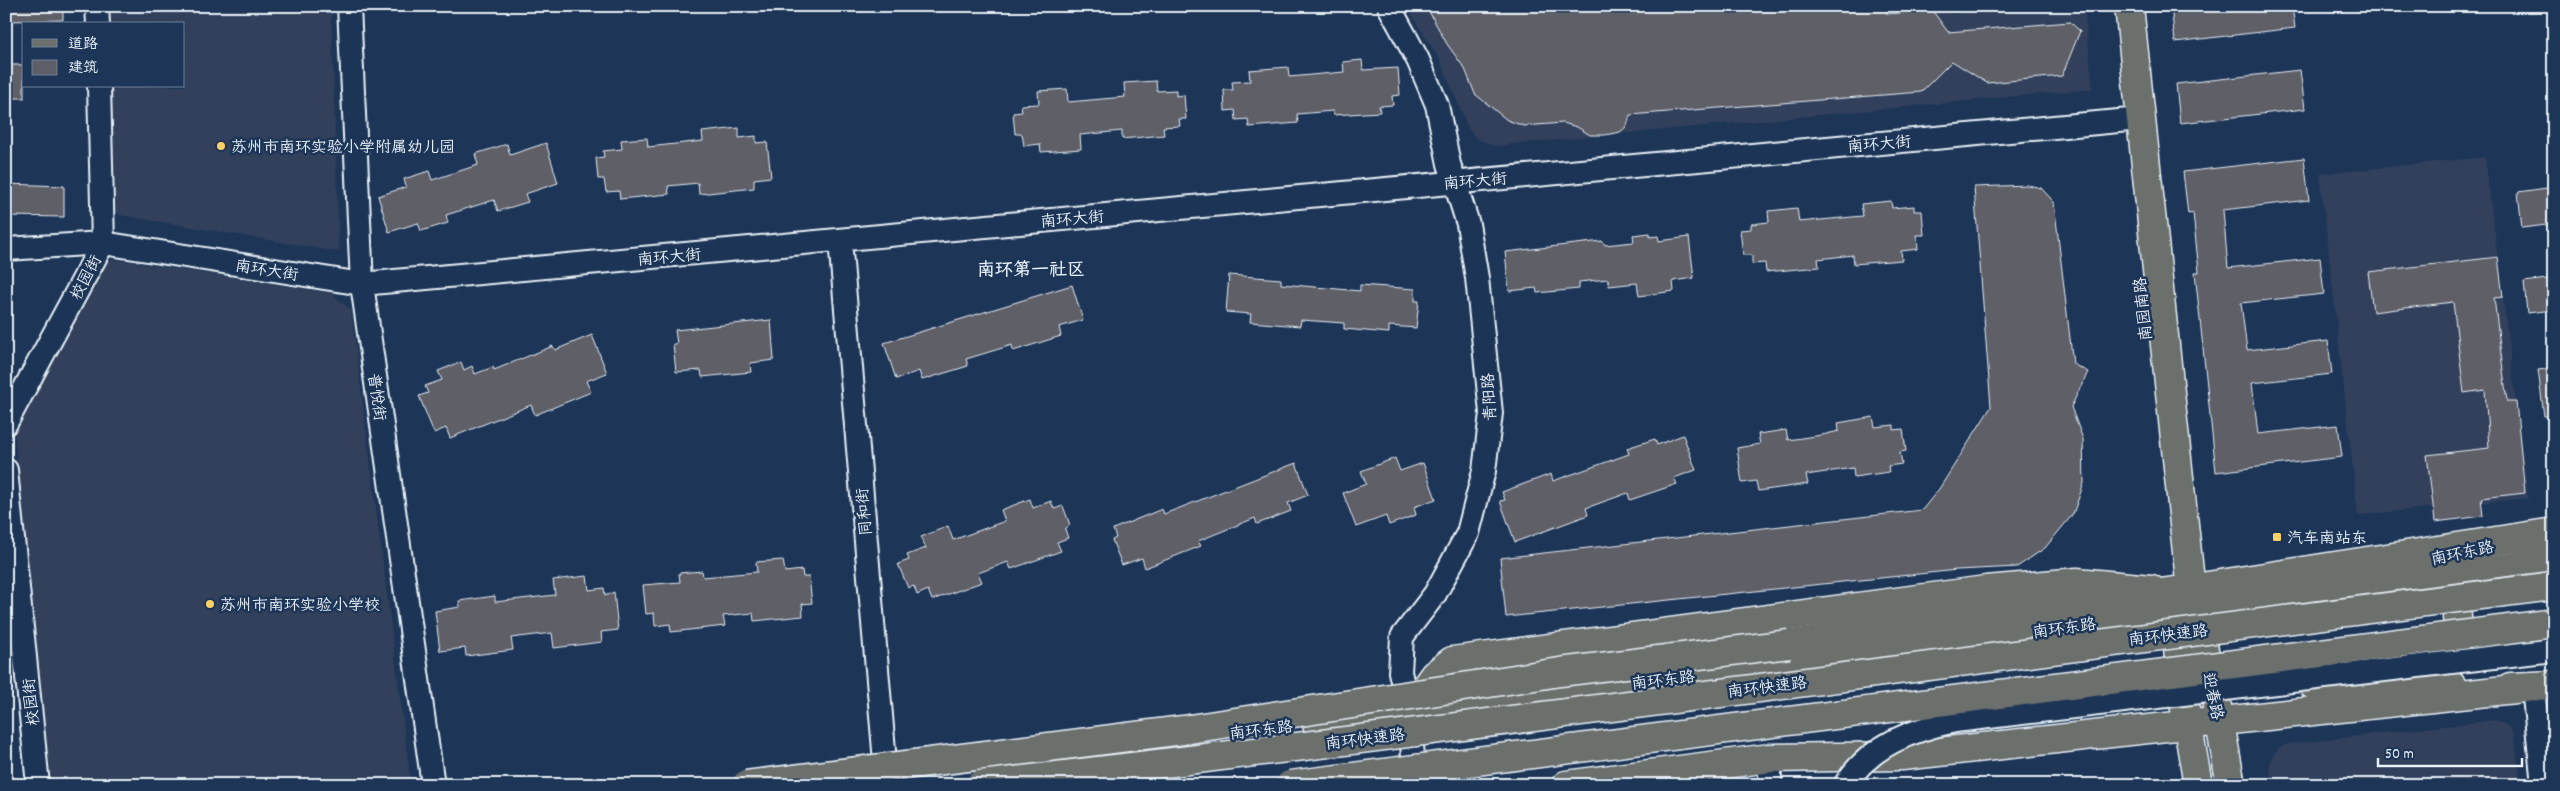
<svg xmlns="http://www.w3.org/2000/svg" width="2560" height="791" font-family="Dekko,'LXGW WenKai TC',sans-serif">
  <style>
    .built { fill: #30415c }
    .building { fill: #5e5e68; stroke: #e8f1f8 }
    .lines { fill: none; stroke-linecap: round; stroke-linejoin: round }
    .minor-casing { stroke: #e8f1f8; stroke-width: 26 }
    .major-casing { stroke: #e8f1f8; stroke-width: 31 }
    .highway-casing { stroke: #e8f1f8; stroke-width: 31 }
    .minor { stroke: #1d3557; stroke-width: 22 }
    .major { stroke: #6c706d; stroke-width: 28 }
    .highway { stroke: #6c706d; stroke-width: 28 }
    .minor-bridge-casing { stroke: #e8f1f8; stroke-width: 26; stroke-linecap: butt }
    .highway-bridge-casing { stroke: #e8f1f8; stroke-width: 31; stroke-linecap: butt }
    .minor-bridge { stroke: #1d3557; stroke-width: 22 }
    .highway-bridge { stroke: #6c706d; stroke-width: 28 }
    .poi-dot { fill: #ffd166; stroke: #1d3557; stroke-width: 2 }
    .labels { text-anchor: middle; stroke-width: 5; stroke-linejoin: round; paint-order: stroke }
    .street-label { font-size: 16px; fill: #e8f1f8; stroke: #1d3557 }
    .poi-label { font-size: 16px; fill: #e8f1f8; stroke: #1d3557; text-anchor: start }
    .neighbourhood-label { font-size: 18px; font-weight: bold; fill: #e8f1f8; stroke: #1d3557 }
  </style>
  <rect width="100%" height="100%" fill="#1d3557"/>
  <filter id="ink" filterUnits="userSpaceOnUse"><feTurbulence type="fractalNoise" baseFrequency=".02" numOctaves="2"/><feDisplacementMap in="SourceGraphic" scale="10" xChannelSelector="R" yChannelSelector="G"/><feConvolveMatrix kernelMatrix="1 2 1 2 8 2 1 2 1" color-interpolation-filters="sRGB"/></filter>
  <g filter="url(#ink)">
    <!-- built -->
    <g class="built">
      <polygon points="105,6 331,6 339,252 120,215 108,205 106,86 184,86 184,24 105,24"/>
      <polygon points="1406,6 1945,6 1952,14 2031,6 2084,6 2093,89 1494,146 1477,139 1469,130 1440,60"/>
      <polygon points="2485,157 2528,498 2358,515 2320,174"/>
      <polygon points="113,259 331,293 351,310 411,785 50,785 13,422 104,262"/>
      <polygon points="2496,720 2509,727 2514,735 2521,785 2271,785 2270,765 2273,755 2279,748 2288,744"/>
    </g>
    <!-- building -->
    <g class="building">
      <polygon points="6,6 63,6 63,20 6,21"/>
      <polygon points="1426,6 1886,6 1887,14 1932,10 1948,32 2070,22 2080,31 2062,76 1987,83 1952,61 1921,92 1630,115 1627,126 1620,132 1605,135 1590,135 1577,127 1563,123 1524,126 1507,120 1475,94 1465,69 1447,44"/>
      <polygon points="2171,6 2292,6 2295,28 2175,42"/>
      <polygon points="1362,60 1363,70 1398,68 1400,95 1392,96 1393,105 1379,106 1380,112 1333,115 1333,111 1297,114 1298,123 1249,127 1248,119 1236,120 1235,110 1225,111 1224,90 1233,90 1232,82 1250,81 1249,70 1288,67 1289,77 1344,72 1343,62"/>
      <rect x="6" y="65" width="18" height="33"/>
      <polygon points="2300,70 2305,109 2180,123 2176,84"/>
      <polygon points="1156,81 1157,91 1176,90 1176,96 1184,95 1186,119 1179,119 1180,126 1163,127 1164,135 1122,139 1122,131 1080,135 1081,149 1041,152 1040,144 1024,146 1022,134 1015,134 1013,113 1022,112 1021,105 1039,104 1038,91 1067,89 1068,102 1125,97 1124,83"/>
      <polygon points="739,128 739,138 756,136 756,143 767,142 771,177 754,179 754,188 699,194 698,183 668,186 669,194 620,199 619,191 606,192 604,179 598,179 596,158 604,157 603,151 622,149 621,140 647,138 648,147 703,141 702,132"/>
      <polygon points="546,143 558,183 525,194 528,202 498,211 494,200 446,215 448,223 421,231 418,223 389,232 378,196 406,187 404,179 429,171 432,180 478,165 475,154 507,144 510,155"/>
      <polygon points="2304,158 2309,200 2223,210 2228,268 2320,258 2324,294 2241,303 2247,350 2328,341 2332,374 2252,383 2258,434 2338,425 2342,457 2216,472 2195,272 2199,272 2193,213 2188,214 2183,172"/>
      <polygon points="6,184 64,186 64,217 6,216"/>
      <polygon points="2028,185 2041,188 2054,202 2073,364 2088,372 2071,407 2083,439 2084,483 2073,514 2045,548 2017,567 1957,570 1506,617 1500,558 1922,510 1939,489 1991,407 1974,187"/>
      <polygon points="2554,187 2554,224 2522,228 2518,192"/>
      <polygon points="1891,201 1892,208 1914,206 1914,211 1922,211 1924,235 1917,235 1918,249 1901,251 1902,260 1854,264 1853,255 1818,259 1819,267 1766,272 1765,263 1752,264 1752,255 1743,255 1740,230 1751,229 1751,224 1769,222 1768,211 1797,208 1799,222 1863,216 1861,204"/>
      <polygon points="1650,233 1650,237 1658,236 1659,241 1689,237 1694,278 1673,281 1674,291 1639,296 1637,283 1609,286 1608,279 1579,282 1579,289 1537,293 1536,288 1509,291 1505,252 1602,241 1605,245 1634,242 1633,235"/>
      <polygon points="2498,257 2503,297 2494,298 2507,402 2516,402 2525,493 2481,498 2483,516 2435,522 2427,455 2489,448 2485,390 2464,393 2453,302 2373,312 2368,272"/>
      <polygon points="1229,275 1281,279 1281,284 1360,291 1360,285 1415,289 1415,301 1419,301 1416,328 1389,326 1389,333 1344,329 1344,323 1301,320 1300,326 1250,322 1251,314 1226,312"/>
      <polygon points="2554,278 2554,310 2527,313 2524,282"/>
      <polygon points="1072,285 1083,320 1059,327 1061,336 1013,351 1012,345 966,359 968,366 922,380 919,371 896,379 884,343"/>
      <polygon points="771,320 774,360 750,363 751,372 702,377 701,370 676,372 673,344 677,344 675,330"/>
      <polygon points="592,335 607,373 586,381 591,392 535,415 531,405 450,438 446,428 434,433 419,396 428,393 425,386 442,380 438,371 461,362 464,370 472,366 475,374 493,367 494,370 553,346 555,350"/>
      <polygon points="2554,368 2554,416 2544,416 2538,370"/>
      <polygon points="1873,417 1875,427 1894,425 1894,430 1903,429 1906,451 1900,452 1902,464 1888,466 1889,472 1854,477 1853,468 1806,475 1808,484 1758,491 1756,481 1742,483 1737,448 1760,444 1758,434 1786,430 1788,440 1822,435 1839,431 1838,423"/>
      <polygon points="1683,435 1696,470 1674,478 1677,484 1630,500 1628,493 1586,508 1588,515 1515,542 1500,501 1505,500 1502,492 1551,474 1553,481 1629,454 1627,448 1655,439 1657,445"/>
      <polygon points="1395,458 1400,471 1423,463 1436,499 1414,507 1416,515 1389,525 1386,516 1356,527 1343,493 1366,484 1361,471"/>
      <polygon points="1296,463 1308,495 1288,503 1291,511 1257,524 1255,518 1198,541 1201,546 1145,568 1142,558 1122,565 1112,540 1116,538 1113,529 1162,509 1164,514"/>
      <polygon points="1030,499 1033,508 1051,501 1054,509 1063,506 1070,525 1065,529 1068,538 1057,542 1061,551 1011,569 1008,562 978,573 982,582 932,600 928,590 917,595 914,586 908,588 898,564 909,560 907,555 926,548 921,537 948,526 953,540 1005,521 1001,510"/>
      <polygon points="783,560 785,572 802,570 803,577 809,577 812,603 802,604 803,616 754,621 753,613 723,616 725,626 671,632 670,624 655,626 654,613 646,614 643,585 680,582 679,573 702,571 703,577 757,572 756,562"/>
      <polygon points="587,576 589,590 604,588 605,596 614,592 618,630 601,632 602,642 554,648 552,633 511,638 513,650 466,656 465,648 440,651 435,611 460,607 459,601 495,596 495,602 555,595 553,580"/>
    </g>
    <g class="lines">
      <defs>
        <g id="minor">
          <polyline points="97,6 98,24"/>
          <polyline points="349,6 362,284 433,785"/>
          <polyline points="1389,6 1418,60 1437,105 1449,164 1468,224 1477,278 1491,413 1484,471 1468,533 1435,594 1402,637 1400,672 1409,711 1415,780"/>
          <polyline points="840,240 887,785"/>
          <polyline points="6,249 103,243 362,284 2140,119"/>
          <polyline points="6,423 103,243 99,86"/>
          <polyline points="6,470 38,785"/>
          <polyline points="2533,687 2543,785"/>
          <polyline points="1770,785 1770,758"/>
        </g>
        <g id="major">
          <polyline points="2129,6 2193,609 2213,684 2231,785"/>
          <polyline points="2453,575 2461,658"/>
          <polyline points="2175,609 2181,686 2198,785"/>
          <polyline points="2313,685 2452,686"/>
          <polyline points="2510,687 2554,685"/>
          <polyline points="1410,709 1434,675 1452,661 1986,590 2077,582 2151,589"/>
          <polyline points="1316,722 1995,637 2215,604"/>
        </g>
        <g id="highway">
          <polyline points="2193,609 2504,568 2554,559"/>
          <polyline points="1789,644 2182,590 2554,532"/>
          <polyline points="1566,785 1770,758 1902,756 2533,687"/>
        </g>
      </defs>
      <!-- minor casing -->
      <use href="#minor" class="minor-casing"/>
      <!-- major casing -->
      <use href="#major" class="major-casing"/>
      <!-- highway casing -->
      <use href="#highway" class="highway-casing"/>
      <!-- minor -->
      <use href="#minor" class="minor"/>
      <!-- major -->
      <use href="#major" class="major"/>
      <!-- highway -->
      <use href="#highway" class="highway"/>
      <defs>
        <path id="minor-bridge" d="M1845,785C1870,745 1912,730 1955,721L2554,650"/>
        <g id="highway-bridge">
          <polyline points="746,785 1183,730 1560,672 1789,644"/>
          <path d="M980,785C1505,724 2029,651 2554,586"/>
          <polyline points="1290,785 2554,623"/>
        </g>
      </defs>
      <!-- minor-bridge casing -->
      <use href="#minor-bridge" class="minor-bridge-casing"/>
      <!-- highway-bridge casing -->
      <use href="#highway-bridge" class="highway-bridge-casing"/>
      <!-- minor-bridge -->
      <use href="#minor-bridge" class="minor-bridge"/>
      <!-- highway-bridge -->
      <use href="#highway-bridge" class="highway-bridge"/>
    </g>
  </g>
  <!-- markers -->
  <g class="poi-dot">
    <circle cx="221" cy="146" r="5"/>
    <rect x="2272" y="532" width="10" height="10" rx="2.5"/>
    <circle cx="210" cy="604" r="5"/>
  </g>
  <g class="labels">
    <!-- street labels -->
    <g class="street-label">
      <text transform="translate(1879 143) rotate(-5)" y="6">南环大街</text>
      <text transform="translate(1475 180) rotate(-5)" y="6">南环大街</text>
      <text transform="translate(1072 218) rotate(-5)" y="6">南环大街</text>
      <text transform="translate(669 256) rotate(-5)" y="6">南环大街</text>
      <text transform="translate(267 269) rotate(9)" y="6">南环大街</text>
      <text transform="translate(85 277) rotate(-62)" y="6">校园街</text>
      <text transform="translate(2142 309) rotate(-96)" y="6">南园南路</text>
      <text transform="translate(378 397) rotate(82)" y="6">普悦街</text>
      <text transform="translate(1488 397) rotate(-93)" y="6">青阳路</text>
      <text transform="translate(863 512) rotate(-95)" y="6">同和街</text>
      <text transform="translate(2462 552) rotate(-12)" y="6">南环东路</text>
      <text transform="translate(2064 627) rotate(-8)" y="6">南环东路</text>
      <text transform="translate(2168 634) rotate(-7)" y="6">南环快速路</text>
      <text transform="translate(1663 679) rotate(-7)" y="6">南环东路</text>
      <text transform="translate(1767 686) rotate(-7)" y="6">南环快速路</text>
      <text transform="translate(2214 696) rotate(78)" y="6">迎春路</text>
      <text transform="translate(30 702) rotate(-96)" y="6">校园街</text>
      <text transform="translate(1261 729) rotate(-7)" y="6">南环东路</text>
      <text transform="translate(1365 738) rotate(-7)" y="6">南环快速路</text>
    </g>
    <!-- poi labels -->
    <g class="poi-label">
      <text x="231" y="152">苏州市南环实验小学附属幼儿园</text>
      <text x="2287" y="543">汽车南站东</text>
      <text x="220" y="610">苏州市南环实验小学校</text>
    </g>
    <!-- neighbourhood labels -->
    <g class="neighbourhood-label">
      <text x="1031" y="275">南环第一社区</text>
    </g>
  </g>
  <!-- margin -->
  <rect width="2560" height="791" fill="none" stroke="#1d3557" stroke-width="25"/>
  <rect x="12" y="12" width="2535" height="766" fill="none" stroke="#e8f1f8" stroke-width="2" filter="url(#ink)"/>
  <!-- legend -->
  <rect x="22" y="22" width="162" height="65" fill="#1d3557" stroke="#6e8097"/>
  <rect x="32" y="39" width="25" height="8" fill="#6c706d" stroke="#6e8097"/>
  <text x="68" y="48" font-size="15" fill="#e8f1f8">道路</text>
  <rect x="32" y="60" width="25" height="15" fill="#5e5e68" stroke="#6e8097"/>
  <text x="68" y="72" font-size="15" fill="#e8f1f8">建筑</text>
  <!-- scale -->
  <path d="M2378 758v8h144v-8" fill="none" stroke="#e8f1f8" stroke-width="2.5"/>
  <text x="2385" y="758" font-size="15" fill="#e8f1f8" stroke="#1d3557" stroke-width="4" paint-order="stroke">50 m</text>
</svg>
